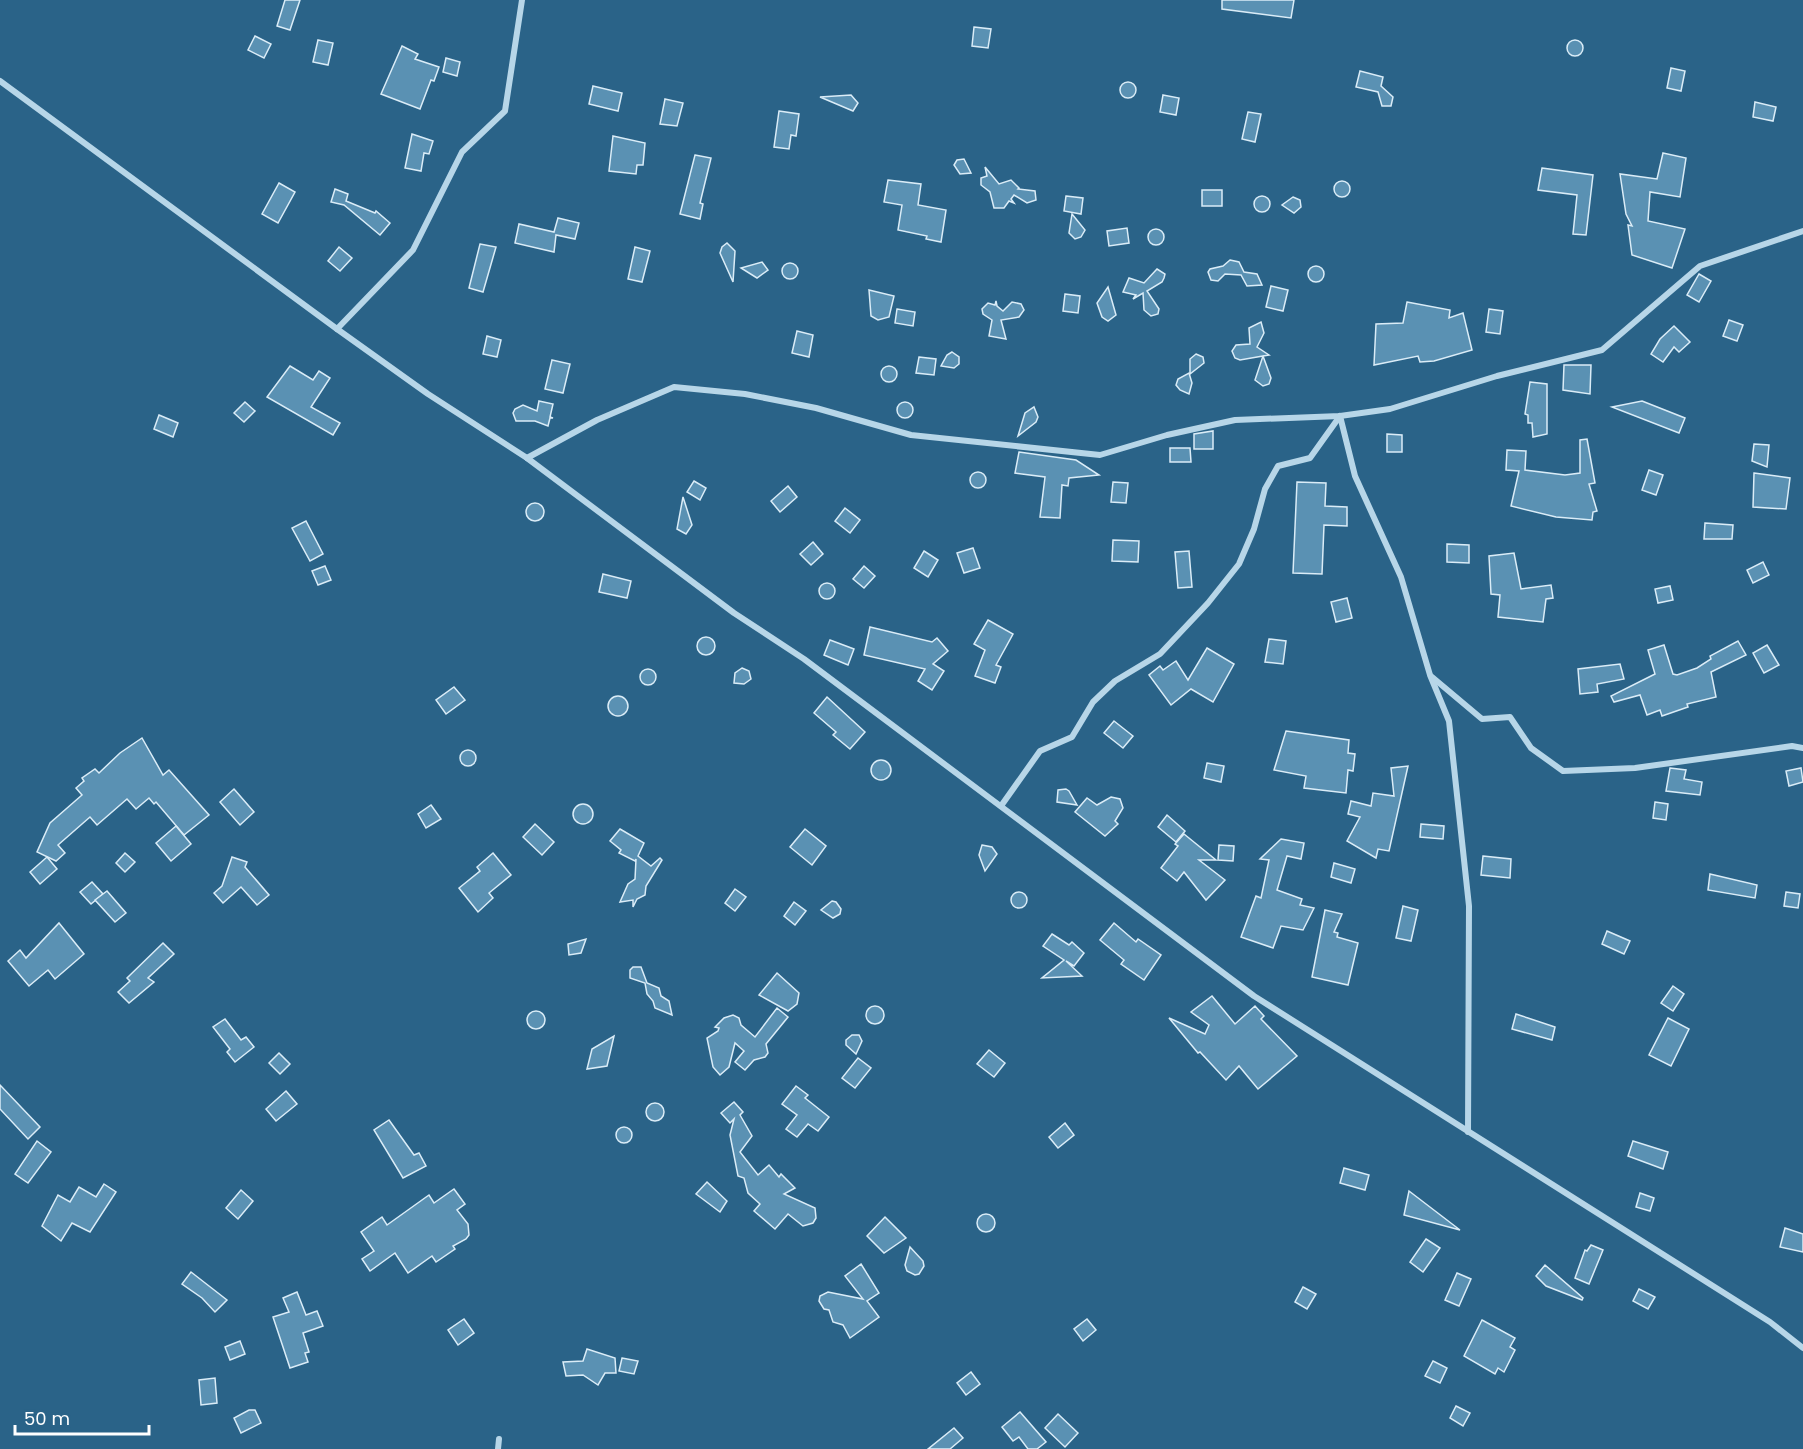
<svg xmlns="http://www.w3.org/2000/svg" width="1803" height="1449" font-family="Poppins,sans-serif">
  <style>
    .building { fill: #5a91b3; stroke: #daecf7; stroke-width: 1.5 }
    .lines { fill: none; stroke-linecap: round; stroke-linejoin: round }
    .street { stroke: #b7d6e8; stroke-width: 6 }
  </style>
  <rect width="100%" height="100%" fill="#2a6388"/>
  <!-- building -->
  <g class="building">
    <polygon points="285,0 300,0 290,30 277,26"/>
    <polygon points="1222,0 1294,0 1291,18 1222,9"/>
    <polygon points="974,27 991,29 988,48 972,46"/>
    <polygon points="255,36 271,44 264,58 248,50"/>
    <polygon points="318,40 333,43 328,65 313,62"/>
    <circle cx="1575" cy="48" r="8"/>
    <polygon points="402,46 418,54 415,59 439,67 434,81 431,80 420,109 381,94"/>
    <polygon points="446,58 460,62 457,76 443,72"/>
    <polygon points="1671,68 1685,71 1681,91 1667,88"/>
    <polygon points="1360,71 1383,77 1381,86 1393,97 1391,106 1382,106 1378,92 1356,87"/>
    <circle cx="1128" cy="90" r="8"/>
    <polygon points="593,86 622,93 618,111 589,104"/>
    <polygon points="851,95 858,103 853,111 820,97"/>
    <polygon points="1163,95 1179,98 1176,115 1160,112"/>
    <polygon points="665,99 683,103 677,126 660,124"/>
    <polygon points="1755,102 1776,107 1773,121 1753,117"/>
    <polygon points="779,111 799,114 796,136 791,135 789,149 774,147"/>
    <polygon points="1248,112 1261,114 1255,142 1242,139"/>
    <polygon points="412,134 433,141 429,154 424,153 421,171 405,168"/>
    <polygon points="613,136 645,143 643,165 637,165 636,174 609,171"/>
    <polygon points="1663,153 1686,158 1680,197 1650,192 1648,221 1685,229 1672,268 1632,255 1628,225 1632,226 1626,214 1620,174 1657,179"/>
    <polygon points="695,155 711,158 700,203 703,204 700,219 680,214"/>
    <polygon points="964,159 971,173 960,174 954,165 957,160"/>
    <polygon points="985,167 999,184 1011,180 1019,188 1018,189 1035,191 1036,200 1027,203 1014,195 1011,199 1014,203 1009,201 1004,208 994,208 990,192 981,185 981,178 987,176"/>
    <polygon points="1542,168 1593,175 1586,235 1573,234 1577,195 1538,190"/>
    <polygon points="888,180 921,184 918,205 946,210 941,242 926,239 927,236 898,230 902,205 884,202"/>
    <circle cx="1342" cy="189" r="8"/>
    <polygon points="279,183 295,192 278,223 262,214"/>
    <polygon points="335,189 348,194 346,201 375,213 376,211 390,223 380,235 344,205 331,202"/>
    <rect x="1202" y="190" width="20" height="16"/>
    <polygon points="1066,196 1083,198 1081,214 1064,211"/>
    <circle cx="1262" cy="204" r="8"/>
    <polygon points="1293,197 1300,200 1301,207 1294,213 1282,205"/>
    <polygon points="1072,214 1085,230 1081,237 1075,239 1069,233"/>
    <polygon points="558,218 579,223 575,239 556,235 554,252 515,243 519,224 554,232"/>
    <polygon points="1127,228 1129,243 1109,246 1107,231"/>
    <circle cx="1156" cy="237" r="8"/>
    <polygon points="727,243 735,251 733,282 720,253 722,247"/>
    <polygon points="480,244 496,247 483,292 469,288"/>
    <polygon points="339,247 352,258 340,271 328,261"/>
    <polygon points="635,247 650,251 642,282 628,279"/>
    <polygon points="1230,260 1239,262 1244,272 1257,274 1262,285 1247,286 1241,275 1225,274 1218,281 1211,280 1208,272 1210,269 1223,266"/>
    <polygon points="762,262 768,270 757,278 741,268"/>
    <circle cx="790" cy="271" r="8"/>
    <circle cx="1316" cy="274" r="8"/>
    <polygon points="1157,269 1165,274 1164,278 1162,282 1147,291 1159,309 1158,314 1151,316 1144,310 1143,293 1133,299 1136,295 1123,292 1129,278 1144,283"/>
    <polygon points="1699,274 1711,281 1699,302 1687,295"/>
    <polygon points="1271,286 1288,290 1283,311 1266,307"/>
    <polygon points="1108,287 1116,315 1108,321 1102,317 1097,303"/>
    <polygon points="869,290 894,296 889,317 878,320 871,316"/>
    <polygon points="1065,294 1080,296 1078,313 1063,311"/>
    <polygon points="996,301 997,306 1003,311 1012,302 1021,304 1024,310 1019,317 1001,320 1006,339 989,336 992,320 983,314 982,309 988,303 995,305"/>
    <polygon points="1407,302 1450,310 1449,318 1463,313 1472,350 1434,361 1420,362 1418,356 1374,365 1376,324 1403,323"/>
    <polygon points="897,309 915,312 913,326 895,323"/>
    <polygon points="1489,309 1503,311 1500,334 1486,332"/>
    <polygon points="1729,320 1743,325 1737,341 1723,336"/>
    <polygon points="1261,322 1264,333 1257,347 1269,355 1263,356 1271,378 1269,384 1263,386 1255,380 1263,356 1240,360 1235,358 1232,351 1236,345 1250,344 1249,328"/>
    <polygon points="1674,326 1690,342 1679,352 1674,347 1663,362 1651,354 1660,339"/>
    <polygon points="797,331 813,335 809,357 792,353"/>
    <polygon points="487,336 501,340 497,357 483,354"/>
    <polygon points="952,352 959,357 959,364 954,368 941,366 947,355"/>
    <polygon points="1196,354 1203,357 1204,363 1190,374 1190,359"/>
    <polygon points="919,357 936,359 934,375 916,373"/>
    <polygon points="552,360 570,364 563,393 545,389"/>
    <polygon points="1564,365 1591,365 1590,394 1563,390"/>
    <polygon points="290,366 313,380 319,371 330,378 311,407 340,423 333,435 267,397"/>
    <circle cx="889" cy="374" r="8"/>
    <polygon points="1189,373 1192,383 1189,394 1180,390 1176,385 1178,379"/>
    <polygon points="1530,382 1547,384 1547,434 1533,437 1532,423 1528,423 1528,415 1525,414"/>
    <polygon points="539,401 553,404 550,417 553,418 550,418 548,426 535,421 516,421 513,413 515,409 523,405 537,411"/>
    <polygon points="1642,401 1685,418 1679,433 1612,407"/>
    <polygon points="245,402 255,411 244,422 234,413"/>
    <circle cx="905" cy="410" r="8"/>
    <polygon points="1034,407 1038,417 1036,422 1018,436 1025,413"/>
    <polygon points="159,415 178,423 173,437 154,429"/>
    <polygon points="1213,431 1213,449 1194,449 1194,434"/>
    <polygon points="1387,434 1402,435 1402,452 1387,452"/>
    <polygon points="1587,439 1595,483 1589,484 1597,511 1593,512 1592,520 1556,517 1511,506 1519,471 1506,470 1507,450 1526,451 1525,470 1565,475 1580,473 1580,440"/>
    <polygon points="1754,444 1769,445 1767,467 1752,461"/>
    <polygon points="1170,448 1190,448 1191,462 1170,462"/>
    <polygon points="1019,452 1076,460 1099,475 1069,478 1068,486 1062,485 1060,518 1040,517 1045,477 1015,473"/>
    <polygon points="1649,470 1663,475 1656,495 1642,490"/>
    <circle cx="978" cy="480" r="8"/>
    <polygon points="1754,473 1790,478 1786,509 1753,507"/>
    <polygon points="694,481 706,488 700,500 687,492"/>
    <polygon points="1113,482 1128,483 1126,503 1111,502"/>
    <polygon points="1297,482 1326,483 1325,506 1347,507 1347,526 1324,525 1322,574 1293,573"/>
    <polygon points="788,486 797,497 780,512 771,501"/>
    <polygon points="683,497 692,525 686,534 677,529"/>
    <circle cx="535" cy="512" r="9"/>
    <polygon points="845,508 860,520 850,533 835,521"/>
    <polygon points="306,521 323,554 310,561 292,528"/>
    <polygon points="1705,523 1733,525 1732,539 1704,539"/>
    <polygon points="1113,540 1139,541 1138,562 1112,561"/>
    <polygon points="813,542 823,554 811,565 800,554"/>
    <polygon points="1447,544 1469,545 1469,563 1447,562"/>
    <polygon points="973,548 980,568 964,573 957,553"/>
    <polygon points="924,551 938,560 928,577 914,568"/>
    <polygon points="1189,551 1192,587 1178,588 1175,552"/>
    <polygon points="1514,553 1521,589 1551,585 1553,598 1546,599 1543,622 1498,617 1500,595 1491,594 1489,556"/>
    <polygon points="1763,562 1769,575 1753,583 1747,570"/>
    <polygon points="325,566 331,580 318,585 312,571"/>
    <polygon points="864,566 875,576 864,588 853,579"/>
    <polygon points="603,574 631,581 627,598 599,592"/>
    <circle cx="827" cy="591" r="8"/>
    <polygon points="1670,586 1673,600 1658,603 1655,589"/>
    <polygon points="1347,598 1352,618 1336,622 1331,602"/>
    <polygon points="988,620 1013,634 996,665 1001,667 995,683 975,676 985,650 974,644"/>
    <polygon points="870,627 932,642 937,638 948,651 933,664 944,671 932,690 918,681 925,669 864,655"/>
    <circle cx="706" cy="646" r="9"/>
    <polygon points="1269,639 1286,641 1283,664 1265,662"/>
    <polygon points="830,640 854,649 848,665 824,655"/>
    <polygon points="1738,641 1746,655 1711,672 1716,697 1687,704 1688,707 1662,716 1660,710 1647,715 1640,695 1614,702 1611,696 1655,674 1648,650 1664,645 1673,674 1677,675 1697,668 1711,659 1710,656"/>
    <polygon points="1767,645 1779,665 1764,673 1753,653"/>
    <polygon points="1207,648 1234,664 1213,702 1191,689 1171,705 1149,675 1160,666 1163,670 1176,661 1188,680"/>
    <polygon points="1620,664 1624,679 1597,684 1598,692 1580,694 1578,669"/>
    <polygon points="742,668 749,671 751,679 744,684 734,683 735,673"/>
    <circle cx="648" cy="677" r="8"/>
    <polygon points="454,687 465,700 446,714 436,700"/>
    <circle cx="618" cy="706" r="10"/>
    <polygon points="827,697 865,732 850,749 833,735 836,732 814,713"/>
    <polygon points="1114,721 1133,736 1123,748 1104,733"/>
    <polygon points="1286,731 1349,740 1348,753 1355,754 1353,771 1348,770 1346,793 1304,788 1306,776 1274,770"/>
    <polygon points="142,738 163,775 169,770 209,815 184,835 156,802 154,804 149,798 136,809 127,799 97,825 90,817 58,845 65,853 56,861 37,852 50,823 82,795 76,788 84,781 82,778 95,769 99,773 120,753"/>
    <circle cx="468" cy="758" r="8"/>
    <circle cx="881" cy="770" r="10"/>
    <polygon points="1207,763 1224,766 1221,782 1204,778"/>
    <polygon points="1408,766 1389,851 1378,849 1376,858 1347,841 1360,817 1348,814 1351,801 1371,806 1373,793 1394,796 1391,768"/>
    <polygon points="1670,768 1686,770 1684,779 1702,782 1700,795 1666,791"/>
    <polygon points="1801,768 1803,782 1789,786 1786,771"/>
    <polygon points="234,789 254,812 240,825 220,802"/>
    <polygon points="1066,789 1069,791 1077,805 1057,802 1058,790"/>
    <polygon points="1111,797 1120,799 1123,808 1115,821 1118,824 1105,836 1075,812 1087,798 1097,805"/>
    <polygon points="1655,802 1668,804 1666,820 1653,818"/>
    <circle cx="583" cy="814" r="10"/>
    <polygon points="431,805 441,819 426,828 418,814"/>
    <polygon points="1167,815 1185,831 1176,842 1158,827"/>
    <polygon points="535,824 554,842 542,855 523,837"/>
    <polygon points="1421,824 1444,826 1443,839 1420,837"/>
    <polygon points="176,826 191,844 171,861 156,843"/>
    <polygon points="620,829 644,843 638,856 651,866 660,858 662,860 646,886 645,895 637,899 633,907 633,900 620,902 628,884 635,879 636,859 635,861 619,853 621,850 610,841"/>
    <polygon points="805,829 826,846 812,865 790,847"/>
    <polygon points="1184,834 1216,860 1199,860 1225,880 1206,900 1184,872 1177,881 1161,868 1178,846 1175,844"/>
    <polygon points="1281,839 1304,843 1301,859 1287,856 1277,890 1302,899 1300,905 1314,908 1303,930 1281,926 1273,948 1241,937 1256,896 1261,898 1269,860 1260,859"/>
    <polygon points="982,845 992,847 997,854 985,871 979,855"/>
    <polygon points="1219,845 1234,846 1233,861 1218,860"/>
    <polygon points="125,853 135,862 125,872 116,863"/>
    <polygon points="493,853 511,875 489,893 493,898 478,912 459,888 480,871 477,867"/>
    <polygon points="1483,856 1511,859 1510,878 1481,875"/>
    <polygon points="47,857 57,869 40,884 30,872"/>
    <polygon points="232,857 247,862 245,867 269,895 257,905 241,887 223,903 214,893 222,886"/>
    <polygon points="1334,863 1355,869 1351,883 1331,877"/>
    <polygon points="1710,874 1757,885 1755,898 1708,890"/>
    <polygon points="92,882 103,894 91,904 80,892"/>
    <polygon points="735,889 746,897 735,911 725,903"/>
    <polygon points="107,891 126,913 115,922 95,900"/>
    <polygon points="1786,892 1800,894 1798,908 1784,906"/>
    <circle cx="1019" cy="900" r="8"/>
    <polygon points="832,901 836,902 841,909 840,914 833,918 821,910"/>
    <polygon points="794,902 806,911 795,925 784,916"/>
    <polygon points="1403,906 1418,910 1411,941 1396,938"/>
    <polygon points="1325,910 1342,914 1334,932 1338,933 1337,937 1358,943 1348,985 1312,977"/>
    <polygon points="59,923 84,954 55,979 48,970 29,986 8,961 20,950 26,958"/>
    <polygon points="1114,923 1136,942 1138,939 1161,955 1144,980 1121,964 1124,960 1100,940"/>
    <polygon points="1607,931 1630,941 1624,954 1602,944"/>
    <polygon points="1052,934 1069,945 1072,942 1084,953 1074,966 1066,961 1082,976 1042,978 1064,960 1043,946"/>
    <polygon points="586,939 581,953 569,955 568,944"/>
    <polygon points="163,943 174,954 148,978 154,982 129,1003 118,992 130,981 127,978"/>
    <polygon points="633,967 641,967 647,983 659,988 661,996 669,1001 672,1015 655,1008 653,1001 647,994 645,983 630,978 630,970"/>
    <polygon points="777,973 799,993 797,1004 788,1011 759,995"/>
    <polygon points="1673,986 1684,994 1673,1011 1661,1003"/>
    <polygon points="1212,996 1235,1024 1255,1006 1264,1016 1261,1019 1297,1056 1258,1089 1239,1066 1226,1080 1200,1052 1198,1053 1169,1018 1205,1034 1209,1025 1191,1012"/>
    <circle cx="875" cy="1015" r="9"/>
    <polygon points="777,1008 788,1017 766,1044 768,1053 765,1057 754,1060 745,1070 735,1062 744,1051 735,1043 729,1067 720,1075 713,1067 707,1038 718,1031 719,1028 715,1027 724,1018 733,1015 739,1018 741,1025 755,1037"/>
    <circle cx="536" cy="1020" r="9"/>
    <polygon points="1516,1014 1555,1027 1552,1040 1512,1029"/>
    <polygon points="1668,1018 1689,1029 1671,1066 1649,1055"/>
    <polygon points="225,1019 241,1040 246,1037 254,1047 235,1062 227,1052 230,1049 213,1027"/>
    <polygon points="852,1035 859,1035 862,1041 856,1054 846,1045 846,1040"/>
    <polygon points="614,1036 607,1066 587,1069 592,1049"/>
    <polygon points="989,1050 1005,1063 994,1077 977,1064"/>
    <polygon points="279,1053 290,1064 280,1074 269,1063"/>
    <polygon points="858,1058 871,1068 855,1088 842,1078"/>
    <polygon points="0,1085 40,1127 28,1139 0,1109"/>
    <polygon points="796,1086 808,1095 805,1098 829,1117 818,1131 808,1124 797,1137 786,1129 797,1115 782,1104"/>
    <polygon points="286,1091 297,1104 276,1121 266,1109"/>
    <polygon points="734,1102 743,1112 740,1115 752,1136 740,1152 758,1175 769,1165 779,1177 781,1174 795,1188 784,1194 815,1208 816,1218 813,1223 803,1226 788,1214 775,1229 754,1211 760,1204 748,1193 744,1178 738,1176 730,1135 734,1119 730,1123 721,1113"/>
    <circle cx="655" cy="1112" r="9"/>
    <polygon points="389,1120 414,1155 419,1153 426,1166 403,1178 374,1130"/>
    <polygon points="1065,1123 1074,1135 1058,1148 1049,1137"/>
    <circle cx="624" cy="1135" r="8"/>
    <polygon points="37,1141 51,1152 28,1183 15,1174"/>
    <polygon points="1633,1141 1668,1152 1663,1169 1628,1156"/>
    <polygon points="1344,1168 1369,1175 1365,1190 1340,1183"/>
    <polygon points="707,1182 727,1201 720,1212 696,1194"/>
    <polygon points="104,1184 116,1192 90,1232 72,1223 61,1241 42,1226 58,1195 70,1202 79,1187 96,1197"/>
    <polygon points="454,1189 465,1204 457,1210 468,1224 469,1235 466,1239 453,1246 455,1249 436,1262 432,1256 408,1273 395,1253 370,1271 362,1259 374,1251 361,1232 382,1217 387,1225 429,1195 434,1203"/>
    <polygon points="241,1190 253,1201 238,1219 226,1208"/>
    <polygon points="1409,1191 1460,1230 1404,1215"/>
    <polygon points="1640,1193 1654,1198 1650,1211 1636,1207"/>
    <circle cx="986" cy="1223" r="9"/>
    <polygon points="885,1217 906,1238 884,1253 867,1236"/>
    <polygon points="1785,1228 1803,1234 1803,1252 1780,1247"/>
    <polygon points="1426,1239 1440,1248 1423,1272 1410,1262"/>
    <polygon points="1591,1245 1603,1250 1589,1284 1575,1278 1585,1250 1587,1251"/>
    <polygon points="910,1247 923,1261 924,1266 919,1274 915,1275 907,1271 905,1265"/>
    <polygon points="861,1264 879,1293 867,1301 879,1317 850,1338 843,1325 833,1322 829,1310 824,1309 819,1301 820,1296 828,1292 863,1299 845,1276"/>
    <polygon points="1545,1265 1583,1298 1582,1300 1546,1286 1536,1276"/>
    <polygon points="191,1272 227,1300 215,1312 202,1298 182,1284"/>
    <polygon points="1457,1273 1471,1279 1459,1306 1445,1300"/>
    <polygon points="1303,1287 1316,1294 1307,1309 1295,1302"/>
    <polygon points="1639,1289 1655,1297 1648,1309 1633,1301"/>
    <polygon points="297,1292 306,1315 317,1311 323,1326 303,1333 309,1352 305,1353 308,1362 290,1368 273,1317 289,1312 283,1298"/>
    <polygon points="464,1319 474,1333 458,1345 448,1330"/>
    <polygon points="1087,1319 1096,1330 1083,1341 1074,1329"/>
    <polygon points="1482,1320 1515,1338 1510,1347 1515,1350 1504,1372 1498,1368 1495,1374 1464,1356"/>
    <polygon points="240,1341 245,1354 230,1360 225,1347"/>
    <polygon points="587,1349 615,1358 616,1373 605,1373 598,1385 583,1375 566,1376 563,1362 583,1361"/>
    <polygon points="622,1358 638,1361 634,1374 619,1371"/>
    <polygon points="1433,1361 1447,1368 1440,1383 1425,1376"/>
    <polygon points="971,1372 980,1384 966,1395 957,1383"/>
    <polygon points="215,1378 217,1403 201,1405 199,1380"/>
    <polygon points="1456,1406 1470,1413 1463,1426 1450,1418"/>
    <polygon points="249,1410 255,1410 261,1423 241,1433 234,1418"/>
    <polygon points="1020,1412 1046,1442 1037,1449 1028,1449 1019,1437 1013,1441 1002,1427"/>
    <polygon points="1058,1414 1078,1433 1065,1447 1045,1428"/>
    <polygon points="954,1428 963,1438 950,1449 928,1449"/>
  </g>
  <g class="lines">
    <!-- street -->
    <g class="street">
      <polyline points="0,81 337,329 428,394 527,458 734,613 804,659 1254,996 1770,1322 1803,1348"/>
      <polyline points="337,329 413,250 462,152 505,111 522,0"/>
      <polyline points="1340,416 1355,476 1401,577 1430,675 1449,721 1469,906 1468,1132"/>
      <polyline points="527,458 597,420 674,387 745,394 816,408 911,435 1100,455 1167,435 1235,420 1340,416 1390,409 1497,376 1602,350 1700,266 1803,231"/>
      <polyline points="1432,677 1482,719 1510,717 1531,748 1563,771 1635,768 1792,746 1803,748"/>
      <polyline points="1001,806 1040,751 1072,737 1093,702 1115,681 1160,654 1208,603 1239,564 1254,529 1265,489 1278,466 1310,458 1340,416"/>
      <polyline points="498,1449 499,1439"/>
    </g>
  </g>
  <!-- scale -->
  <path d="M15 1425v9h134v-9" fill="none" stroke="#ffffff" stroke-width="3"/>
  <text x="24" y="1425" font-size="18" fill="#ffffff" stroke="#2a6388" stroke-width="4.5" paint-order="stroke">50 m</text>
</svg>
